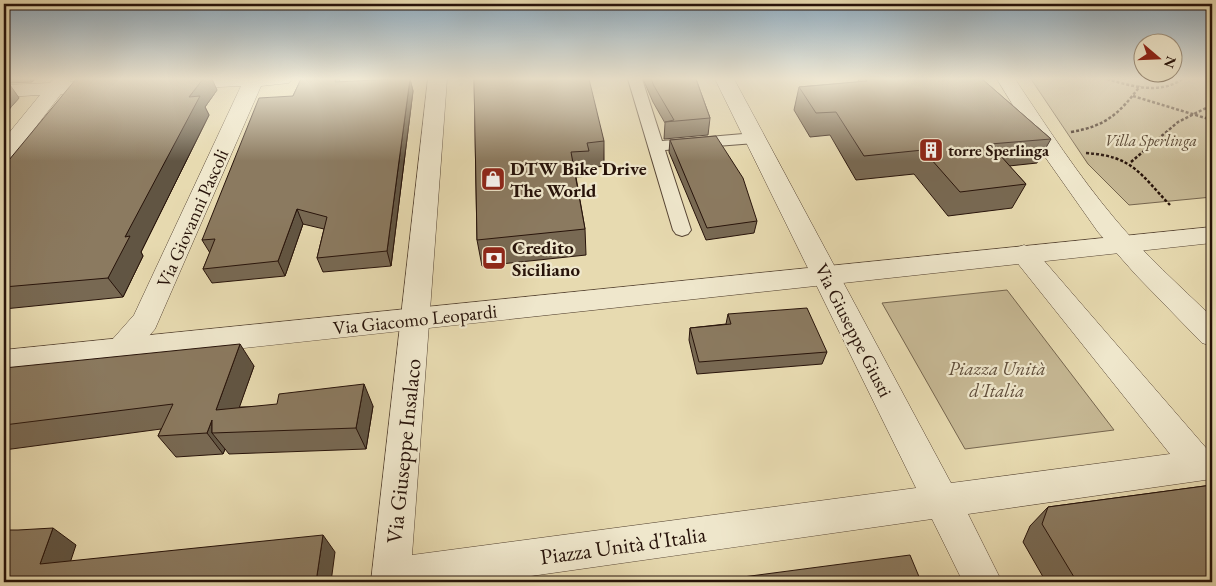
<svg xmlns="http://www.w3.org/2000/svg" width="1216" height="586" font-family="'EB Garamond',serif">
  <style>
    .green { fill: #c6b894; stroke: #76664f }
    .lines { fill: none; stroke-linecap: round; stroke-linejoin: round }
    .service-casing { stroke: #574534; stroke-width: 2 }
    .minor-casing { stroke: #574534; stroke-width: 1 }
    .tertiary-casing { stroke: #574534; stroke-width: 1 }
    .path { stroke: #27130a; stroke-width: 2.5; stroke-dasharray: 3 2; stroke-linecap: butt }
    .service { fill: #efe7cc; fill-rule: evenodd }
    .minor { fill: #efe7cc; fill-rule: evenodd }
    .tertiary { fill: #efe7cc; fill-rule: evenodd }
    .wall { fill: #786953; stroke: #27130a }
    .shaded-wall { fill: #615543; stroke: #27130a }
    .building { fill: #8b7a60; stroke: #27130a }
    .labels { text-anchor: middle; stroke-width: 4.5; stroke-linejoin: round; paint-order: stroke }
    .far-park-label { font-size: 16px; font-style: italic; fill: #5f4d3a; stroke: #efe7cc }
    .far-poi-label { font-size: 16px; font-weight: bold; fill: #27130a; stroke: #efe7cc; text-anchor: start }
    .poi-label { font-size: 19px; font-weight: bold; fill: #27130a; stroke: #efe7cc; text-anchor: start }
    .street-label { font-size: 19px; fill: #27130a; stroke: #efe7cc }
    .park-label { font-size: 19px; font-style: italic; fill: #5f4d3a; stroke: #efe7cc }
    .near-street-label { font-size: 22px; fill: #27130a; stroke: #efe7cc }
  </style>
  <rect width="100%" height="100%" fill="#e7dab0"/>
  <filter id="stains"><feTurbulence type="fractalNoise" baseFrequency=".004" numOctaves="4"/><feColorMatrix values="0 0 0 0 .2 0 0 0 0 .09 0 0 0 0 .02 0 0 0 .5 -.17"/></filter>
  <radialGradient id="worn" r=".72"><stop offset=".6" stop-color="#630" stop-opacity="0"/><stop offset="1" stop-color="#630" stop-opacity=".3"/></radialGradient>
  <!-- green -->
  <g class="green">
    <polygon points="1031,79 1212,79 1212,197 1129,205 1088,164"/>
    <polygon points="1007,290 1114,430 965,449 882,303"/>
  </g>
  <g class="lines">
    <defs>
      <polygon id="service" points="628,79 642,79 662,141 755,133 761,135 763,138 761,141 755,143 665,150 691,230 688,234 682,236 676,234 673,230"/>
      <g id="minor">
        <polygon points="53,79 71,79 70,82 105,80 112,82 115,86 112,90 105,92 61,94 12,158 4,160 4,139 40,95 4,97 4,85 50,83"/>
        <polygon points="168,79 292,79 289,83 261,86 155,329 131,357 121,361 111,357 106,349 111,341 134,315 241,86 175,89 168,87 165,83"/>
        <polygon points="428,79 447,79 412,555 916,488 715,79 734,79 951,483 1170,454 1015,260 1011,254 1015,248 1024,245 1033,248 1207,449 1212,449 1212,479 968,514 1002,582 963,582 932,519 489,582 371,582"/>
        <path d="M997,79H1015C1047,127 1078,175 1115,219C1145,255 1179,285 1212,317V346L1202,343L1136,275L1098,232L1043,154Z"/>
      </g>
      <polygon id="tertiary" points="1212,227 1212,243 4,374 4,350"/>
    </defs>
    <!-- service casing -->
    <use href="#service" class="service-casing"/>
    <!-- minor casing -->
    <use href="#minor" class="minor-casing"/>
    <!-- tertiary casing -->
    <use href="#tertiary" class="tertiary-casing"/>
    <!-- path -->
    <g class="path">
      <path d="M1107,79C1131,86 1160,95 1182,79"/>
      <polyline points="1133,96 1212,120"/>
      <path d="M1071,132C1106,126 1119,114 1140,86"/>
      <path d="M1086,153C1133,156 1140,174 1170,205"/>
      <polyline points="1131,162 1178,122 1212,105"/>
    </g>
    <!-- service -->
    <use href="#service" class="service"/>
    <!-- minor -->
    <use href="#minor" class="minor"/>
    <!-- tertiary -->
    <use href="#tertiary" class="tertiary"/>
  </g>
  <!-- wall -->
  <g class="wall">
    <polygon points="4,79 35,79 32,82 8,83 19,98 4,115"/>
    <polygon points="301,79 339,79 340,82 410,79 413,91 391,266 323,272 317,258 324,229 303,224 285,276 212,283 203,269 210,253 202,240 293,96"/>
    <polygon points="474,79 604,141 604,166 590,168 590,176 576,177 585,229 586,255 482,266 477,240"/>
    <polygon points="643,79 696,79 710,118 708,135 664,139 665,123 653,102"/>
    <polygon points="859,79 982,79 1051,139 1037,163 1009,166 1026,184 1012,208 948,216 914,174 856,180 830,135 810,137 794,110 799,87 858,82"/>
    <polygon points="217,90 205,107 209,115 141,252 143,256 123,297 4,309 4,166"/>
    <polygon points="670,140 757,221 754,233 706,240 669,152"/>
    <polygon points="728,314 827,352 822,364 697,374 689,340 690,328 726,324"/>
    <polygon points="254,366 239,407 373,406 366,449 229,454 225,449 223,454 176,457 158,436 161,429 4,450 4,368"/>
    <polygon points="1212,485 1212,582 1046,582 1023,542 1030,526 1048,507"/>
  </g>
  <!-- shaded-wall -->
  <g class="shaded-wall">
    <polygon points="30,79 35,79 32,82"/>
    <polygon points="203,79 212,79 217,90 205,107 209,115 141,252 143,256 123,297 108,278 125,237 189,97"/>
    <polygon points="336,79 339,79 342,87 335,82"/>
    <polygon points="410,79 413,91 391,266 387,251"/>
    <polygon points="8,82 19,98 4,115 4,87"/>
    <polygon points="297,209 303,224 285,276 278,261"/>
    <polygon points="240,344 254,366 231,431 216,410"/>
    <polygon points="364,384 373,406 366,449 356,428"/>
    <polygon points="212,420 212,433 225,449 223,454 207,433"/>
    <polygon points="53,528 76,545 64,581 40,564"/>
    <polygon points="323,535 335,552 331,582 316,582"/>
  </g>
  <!-- building -->
  <g class="building">
    <polygon points="76,79 203,79 189,97 200,96 125,237 130,236 108,278 4,287 4,166"/>
    <polygon points="301,79 336,79 335,82 395,79 410,79 387,251 317,258 327,217 297,209 278,261 203,269 215,239 202,240 259,98 293,96"/>
    <polygon points="474,79 589,79 604,141 587,143 589,151 571,152 585,229 477,240"/>
    <polygon points="651,79 696,79 710,118 665,122 674,120 654,86"/>
    <polygon points="865,79 982,79 1051,139 990,144 1026,184 960,192 923,150 864,156 836,112 816,113 799,87 867,81"/>
    <polygon points="8,82 4,87 4,83"/>
    <polygon points="716,136 743,178 757,221 707,228 670,140"/>
    <polygon points="807,308 827,352 699,362 690,328 731,324 728,314"/>
    <polygon points="240,344 216,410 277,404 279,394 364,384 356,428 212,433 212,420 207,433 158,436 173,404 4,425 4,368"/>
    <polygon points="1212,485 1212,580 1197,582 1077,582 1042,524 1048,507"/>
    <polygon points="53,528 40,564 323,535 316,582 4,582 4,530 18,530"/>
    <polygon points="910,555 920,579 936,577 938,582 705,582"/>
  </g>
  <!-- sky -->
  <linearGradient id="sky" x2="0" y2="1"><stop stop-color="#8da8bb"/><stop offset="0.49" stop-color="#f4eedb"/><stop offset="1" stop-color="#f4eedb" stop-opacity="0"/></linearGradient>
  <rect width="1216" height="161" fill="url(#sky)"/>
  <!-- icons -->
  <defs>
    <symbol id="building-square" viewBox="-11 -11 22 22"><rect x="-9" y="-9" width="18" height="18" rx="4" fill="#8f2418" stroke="#efe7cc"/><path d="M-4-6H4V6H1V3H-1V6H-4ZM-2.5-4.3h1.7v1.8h-1.7ZM.8-4.3h1.7v1.8H.8ZM-2.5-1h1.7V.8h-1.7ZM.8-1h1.7V.8H.8Z" fill="#fff"/></symbol>
    <symbol id="shop-square" viewBox="-11 -11 22 22"><rect x="-9" y="-9" width="18" height="18" rx="4" fill="#8f2418" stroke="#efe7cc"/><path d="M-5-2.5h2.3a2.7 3.5 0 0 1 5.4 0H5L5.5 6h-11ZM-1.5-2.5h3a1.5 2.3 0 0 0-3 0Z" fill="#fff"/></symbol>
    <symbol id="bank-square" viewBox="-11 -11 22 22"><rect x="-9" y="-9" width="18" height="18" rx="4" fill="#8f2418" stroke="#efe7cc"/><path d="M-6-4H6V4H-6ZM0-2.3a2.3 2.3 0 1 0 0 4.6a2.3 2.3 0 1 0 0-4.6Z" fill="#fff"/></symbol>
  </defs>
  <g fill-rule="evenodd">
    <use href="#building-square" x="917" y="136" width="28" height="28"/>
    <use href="#shop-square" x="479" y="165" width="28" height="28"/>
    <use href="#bank-square" x="480" y="244" width="28" height="28"/>
  </g>
  <g class="labels">
    <!-- far-park labels -->
    <g class="far-park-label">
      <text x="1151" y="146">Villa Sperlinga</text>
    </g>
    <!-- far-poi labels -->
    <g class="far-poi-label">
      <text x="948" y="156">torre Sperlinga</text>
    </g>
    <!-- poi labels -->
    <g class="poi-label">
      <text x="510" y="175">DTW Bike Drive<tspan x="510" dy="22">The World</tspan></text>
      <text x="512" y="254">Credito<tspan x="512" dy="22">Siciliano</tspan></text>
    </g>
    <!-- street labels -->
    <g class="street-label">
      <text transform="translate(192 218) rotate(-66)" y="7">Via Giovanni Pascoli</text>
      <text transform="translate(415 319) rotate(-6)" y="7">Via Giacomo Leopardi</text>
      <text transform="translate(854 330) rotate(63)" y="7">Via Giuseppe Giusti</text>
    </g>
    <!-- park labels -->
    <g class="park-label">
      <text x="997" y="375">Piazza Unità<tspan x="997" dy="22">d'Italia</tspan></text>
    </g>
    <!-- near-street labels -->
    <g class="near-street-label">
      <text transform="translate(403 451) rotate(-84)" y="8">Via Giuseppe Insalaco</text>
      <text transform="translate(623 545) rotate(-8)" y="8">Piazza Unità d'Italia</text>
    </g>
  </g>
  <!-- margin -->
  <rect width="1216" height="586" fill="none" stroke="#e7dab0" stroke-width="20"/>
  <rect x="5" y="5" width="1206" height="576" fill="none" stroke="#27130a" stroke-width="2.5"/>
  <rect x="10" y="10" width="1196" height="566" fill="none" stroke="#27130a"/>
  <!-- north arrow -->
  <g transform="translate(1158 58) rotate(109)"><circle r="24" fill="#efe7cc" stroke="#9f927e"/>
  <path d="M0-4L9 19L0 12L-9 19Z" fill="#8f2418"/>
  <text y="-8" font-size="14" font-weight="bold" text-anchor="middle" fill="#27130a">N</text>
  </g>
  <rect width="100%" height="100%" filter="url(#stains)"/>
  <rect width="100%" height="100%" fill="url(#worn)"/>
</svg>
